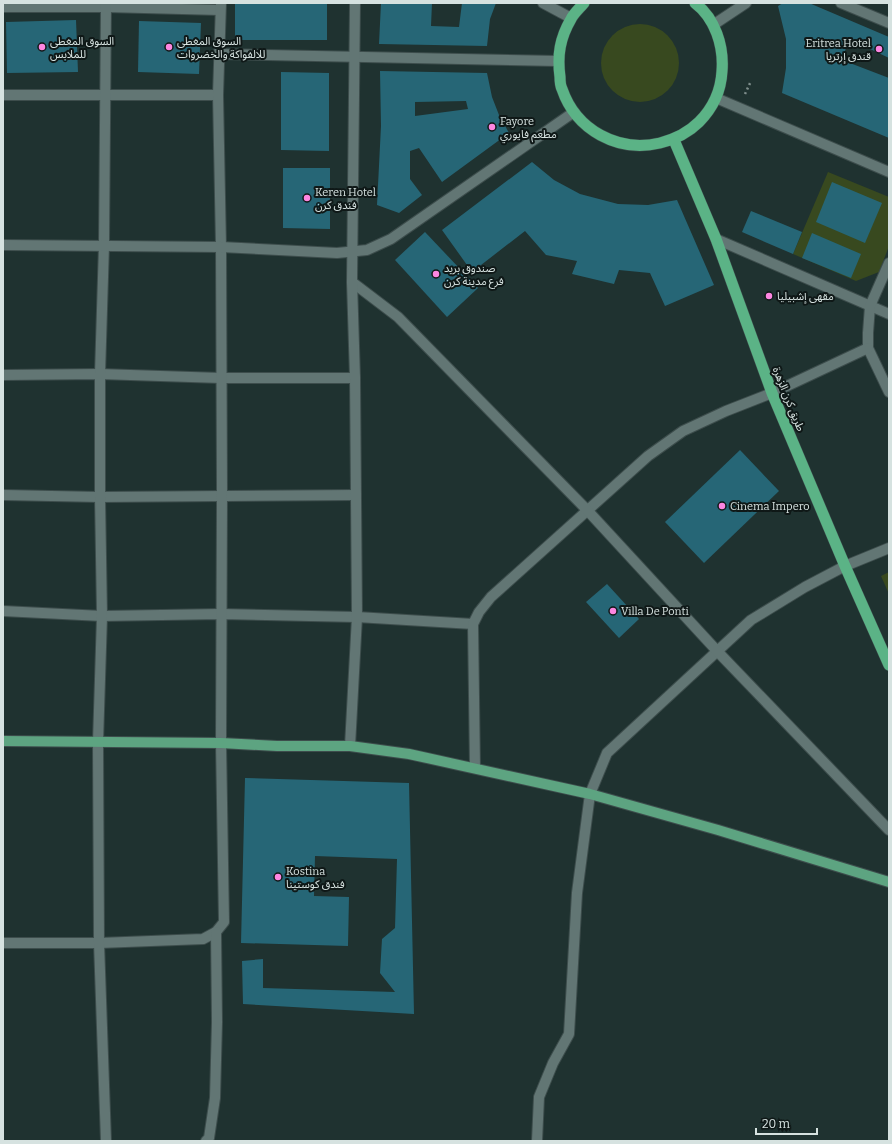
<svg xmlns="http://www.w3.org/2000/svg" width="892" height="1144" font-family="Bitter,'Noto Sans Arabic',serif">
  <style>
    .green { fill: #38491f }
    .building { fill: #266676; fill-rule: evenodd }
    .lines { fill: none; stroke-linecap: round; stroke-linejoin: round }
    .minor-casing { stroke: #3d4d4c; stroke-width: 12 }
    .tertiary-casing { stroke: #3d4d4c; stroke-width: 12 }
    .primary-casing { stroke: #3d4d4c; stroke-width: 12 }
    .trunk-casing { stroke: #3d4d4c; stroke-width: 12 }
    .path { stroke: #7f8e8c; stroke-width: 2.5; stroke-dasharray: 2 3; stroke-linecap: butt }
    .minor { stroke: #627674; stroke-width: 10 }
    .tertiary { stroke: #627674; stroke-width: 10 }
    .primary { stroke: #5da481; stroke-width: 10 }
    .trunk { stroke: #5bb386; stroke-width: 11 }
    .poi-dot { fill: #fd86e1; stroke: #0f1817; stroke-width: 1.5 }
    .labels { text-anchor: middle; stroke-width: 4; stroke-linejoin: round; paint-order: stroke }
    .poi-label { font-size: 11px; fill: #d6e2e0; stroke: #0f1817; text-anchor: start }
    .street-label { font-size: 11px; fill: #d6e2e0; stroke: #0f1817 }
  </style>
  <rect width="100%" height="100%" fill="#1f3230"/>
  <!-- green -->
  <g class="green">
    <circle cx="640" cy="63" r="39"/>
    <polygon points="828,172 889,197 889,246 879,272 856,281 793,254"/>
    <polygon points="889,572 889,594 881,576"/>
  </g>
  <!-- building -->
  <g class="building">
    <rect x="235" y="3" width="92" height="37"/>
    <polygon points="381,3 432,3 431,26 459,27 462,3 496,3 490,19 487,46 379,44"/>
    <polygon points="783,3 809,3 889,37 889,58 849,39 842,60 889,78 889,138 782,93 786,68 786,39 778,6"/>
    <polygon points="76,20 78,72 7,73 6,22"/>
    <polygon points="139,21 201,23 199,74 138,72"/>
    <path d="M380,71L487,73L492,97L499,115L509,133L442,182L419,148L410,151V179L422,195L399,213L377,205L381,126ZM466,101L468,109L415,116V102Z"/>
    <polygon points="281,72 329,73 329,151 281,150"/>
    <polygon points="532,162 554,180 580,194 618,204 648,205 677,200 714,285 665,306 650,273 619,270 614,284 572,274 577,261 546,255 525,231 472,272 442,230"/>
    <polygon points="283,168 330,168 330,229 283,228"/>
    <polygon points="832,182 882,203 865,243 816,222"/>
    <polygon points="751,211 802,232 793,254 742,232"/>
    <polygon points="425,232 478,288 447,317 395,260"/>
    <polygon points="812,233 861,254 851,278 802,258"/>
    <polygon points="740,450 779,491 704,563 665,522"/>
    <polygon points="607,584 639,619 619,638 586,602"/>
    <polygon points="245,778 409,783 414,1014 243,1004 242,961 263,959 263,988 395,992 380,973 382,939 395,928 397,859 315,856 314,896 349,897 348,946 241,943"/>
  </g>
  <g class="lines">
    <defs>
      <g id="minor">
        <polyline points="543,3 571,18"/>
        <polyline points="841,3 889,23"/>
        <polyline points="3,7 106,7 220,10"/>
        <polyline points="713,25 746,3"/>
        <polyline points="219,54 558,61"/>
        <polyline points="3,95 218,95"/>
        <polyline points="716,98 889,172"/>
        <polyline points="716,239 889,314"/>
        <polyline points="889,263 870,306 868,333 868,348 889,392"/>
        <polyline points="3,375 100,374 221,378 355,378"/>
        <polyline points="3,495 100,497 356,495"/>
        <polyline points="3,611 102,616 221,614 357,617 473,624"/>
        <polyline points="475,768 473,624 479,612 491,597 648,456 683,431 726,411 772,393 868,348"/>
        <polyline points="3,943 99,943 203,939 216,932 224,922 221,743 222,495 221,247 218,95 221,3"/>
        <polyline points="206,1141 209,1138 215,1098 217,1022 216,932"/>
        <polyline points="537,1141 539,1097 553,1063 569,1034 577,893 590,794 607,753 751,620 805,587 845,566 889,548"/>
      </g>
      <g id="tertiary">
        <polyline points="106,3 104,245 100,374 100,497 102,616 98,742 99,943 106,1141"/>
        <polyline points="3,245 221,247 337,253 367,250 391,239 574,112"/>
        <polyline points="352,282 398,317 588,511 718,652 889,830"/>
        <polyline points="350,746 357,617 355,378 352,282 355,3"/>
      </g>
      <polyline id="primary" points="3,741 221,743 277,746 350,746 409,754 590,794 718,830 889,882"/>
      <g id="trunk">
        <path d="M584,3C580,8 574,13 571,19C560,38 557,55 560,77C560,81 560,85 562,89C576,130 618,153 660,143C676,139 688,133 699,122C713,108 721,90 722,71C724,46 715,18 695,3"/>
        <polyline points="674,140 716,239 772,393 845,566 889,665"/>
      </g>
    </defs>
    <!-- minor casing -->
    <use href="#minor" class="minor-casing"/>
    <!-- tertiary casing -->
    <use href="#tertiary" class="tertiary-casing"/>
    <!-- primary casing -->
    <use href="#primary" class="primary-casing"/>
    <!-- trunk casing -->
    <use href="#trunk" class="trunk-casing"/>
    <!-- path -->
    <polyline class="path" points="745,94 751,81"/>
    <!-- minor -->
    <use href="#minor" class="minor"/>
    <!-- tertiary -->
    <use href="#tertiary" class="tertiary"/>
    <!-- primary -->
    <use href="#primary" class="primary"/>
    <!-- trunk -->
    <use href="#trunk" class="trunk"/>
  </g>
  <!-- markers -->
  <g class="poi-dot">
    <circle cx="42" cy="47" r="4"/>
    <circle cx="169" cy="47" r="4"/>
    <circle cx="879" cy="49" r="4"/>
    <circle cx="492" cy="127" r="4"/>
    <circle cx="307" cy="198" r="4"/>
    <circle cx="436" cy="274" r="4"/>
    <circle cx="769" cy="296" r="4"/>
    <circle cx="722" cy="506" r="4"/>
    <circle cx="613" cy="611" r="4"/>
    <circle cx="278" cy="877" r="4"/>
  </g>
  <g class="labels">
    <!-- poi labels -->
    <g class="poi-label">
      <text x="50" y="45">السوق المغطى<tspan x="50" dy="13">للملابس</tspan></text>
      <text x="177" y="45">السوق المغطى<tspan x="177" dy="13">للالفواكة والخضروات</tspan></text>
      <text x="871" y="47" text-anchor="end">Eritrea Hotel<tspan x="871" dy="13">قندق إرتريا</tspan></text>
      <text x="500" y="125">Fayore<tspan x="500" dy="13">مطعم فايوري</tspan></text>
      <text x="315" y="196">Keren Hotel<tspan x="315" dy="13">فندق كرن</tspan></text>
      <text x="444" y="272">صندوق بريد<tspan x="444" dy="13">فرع مدينة كرن</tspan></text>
      <text x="777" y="300">مقهى إشبيليا</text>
      <text x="730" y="510">Cinema Impero</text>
      <text x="621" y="615">Villa De Ponti</text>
      <text x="286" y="875">Kostina<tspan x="286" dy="13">فندق كوستينا</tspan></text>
    </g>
    <!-- street labels -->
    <g class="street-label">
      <text transform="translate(789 399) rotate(68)" y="4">طريق كرن الزهرة</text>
    </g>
  </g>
  <!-- border -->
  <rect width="892" height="1144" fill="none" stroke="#d6e2e0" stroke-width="8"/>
  <!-- scale -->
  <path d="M756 1128v6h61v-6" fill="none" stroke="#d6e2e0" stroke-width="2"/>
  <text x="762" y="1128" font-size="12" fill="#d6e2e0" stroke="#0f1817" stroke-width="3" paint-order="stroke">20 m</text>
</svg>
